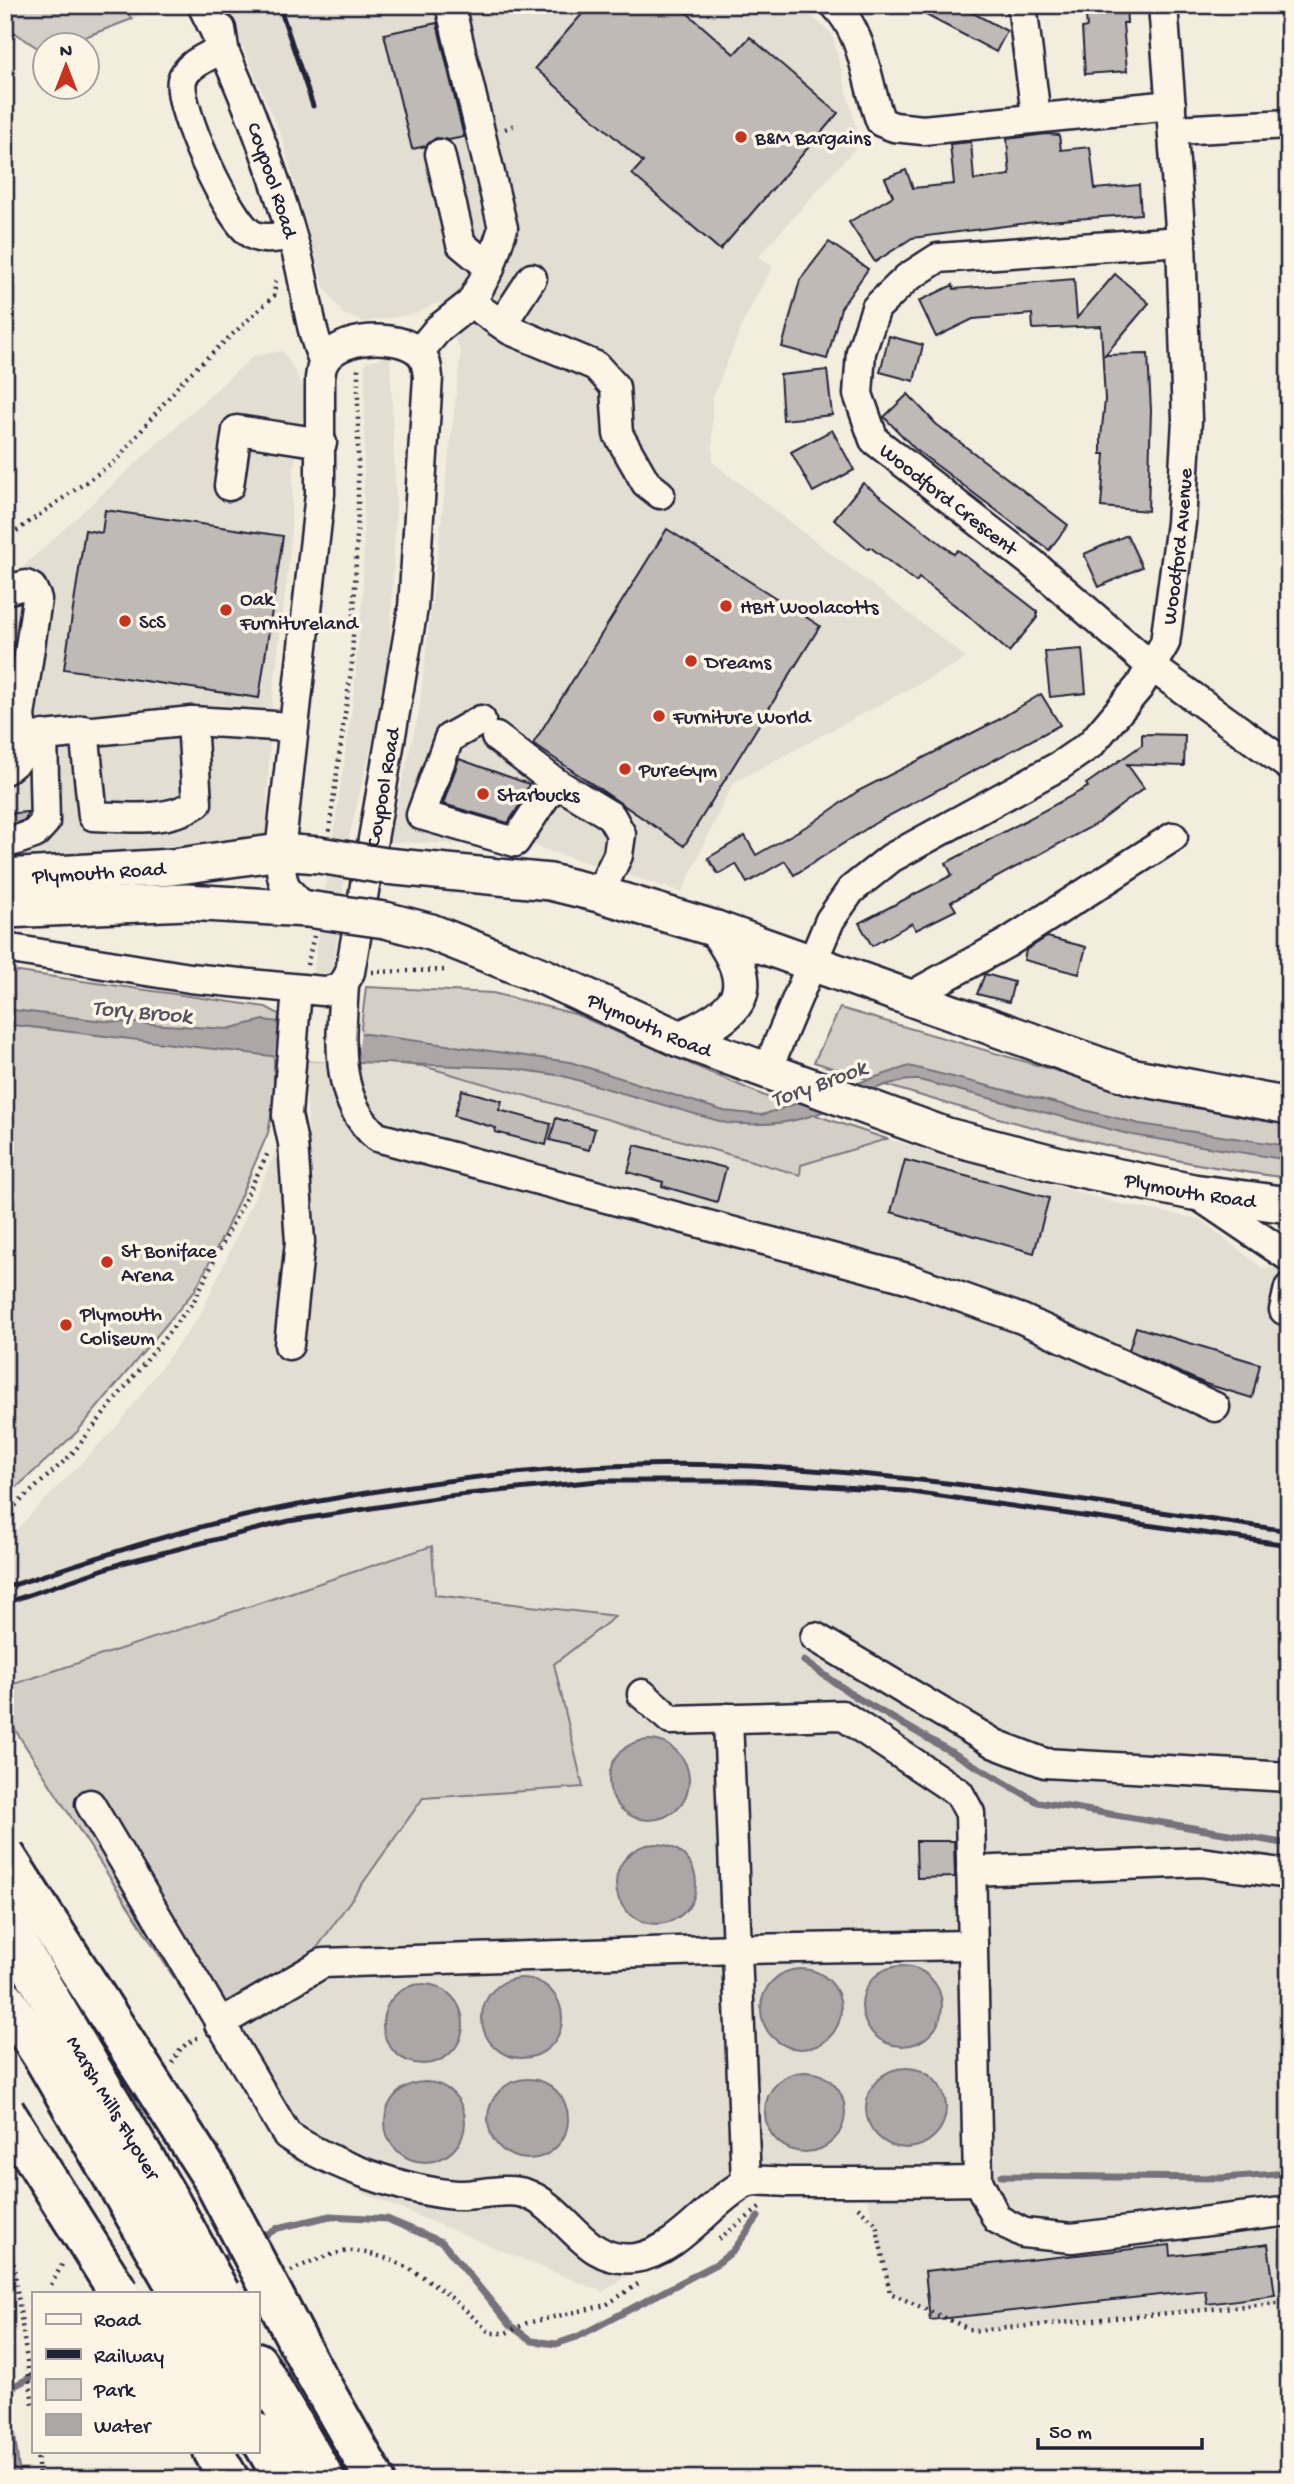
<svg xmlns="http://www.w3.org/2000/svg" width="1294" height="2484" font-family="'Gochi Hand',sans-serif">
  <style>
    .built { fill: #e3ded2 }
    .green { fill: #d4cfc6; stroke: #7b7880; stroke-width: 2 }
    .water { fill: #aca7a6; stroke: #75727b; stroke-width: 2 }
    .pier { fill: #f3edde }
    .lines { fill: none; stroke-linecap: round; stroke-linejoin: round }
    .stream { stroke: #75727b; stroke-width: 7 }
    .building { fill: #bfbab6; stroke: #22223b; stroke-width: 2 }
    .minor-casing { stroke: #22223b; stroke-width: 33 }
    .major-casing { stroke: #22223b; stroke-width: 40 }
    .highway-casing { stroke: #22223b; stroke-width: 44 }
    .path { stroke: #22223b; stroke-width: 4.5; stroke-dasharray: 2 5; stroke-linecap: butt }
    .minor { stroke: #fcf5e5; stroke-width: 28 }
    .major { stroke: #fcf5e5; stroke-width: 35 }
    .highway { stroke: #fcf5e5; stroke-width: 38 }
    .rail { stroke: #22223b; stroke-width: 5 }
    .major-bridge-casing { stroke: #22223b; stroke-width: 40; stroke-linecap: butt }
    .highway-bridge-casing { stroke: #22223b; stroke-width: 44; stroke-linecap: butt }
    .major-bridge { stroke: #fcf5e5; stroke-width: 35 }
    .highway-bridge { stroke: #fcf5e5; stroke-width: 38 }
    .poi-dot { fill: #c8321e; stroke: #fcf5e5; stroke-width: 2.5 }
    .labels { text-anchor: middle; stroke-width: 7; stroke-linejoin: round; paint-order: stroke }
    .poi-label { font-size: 21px; fill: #22223b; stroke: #fcf5e5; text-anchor: start }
    .street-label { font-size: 21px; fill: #22223b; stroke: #fcf5e5 }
    .water-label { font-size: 23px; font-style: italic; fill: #525160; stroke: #fcf5e5 }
  </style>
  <rect width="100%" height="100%" fill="#f3edde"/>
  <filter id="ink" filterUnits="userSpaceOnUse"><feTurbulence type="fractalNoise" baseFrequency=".0143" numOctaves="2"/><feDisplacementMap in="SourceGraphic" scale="14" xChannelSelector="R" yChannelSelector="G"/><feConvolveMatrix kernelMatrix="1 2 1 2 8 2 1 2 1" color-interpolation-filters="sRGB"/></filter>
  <g filter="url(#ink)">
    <!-- built -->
    <g class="built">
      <polygon points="120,5 160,5 132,19"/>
      <polygon points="225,5 799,5 832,34 860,143 758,257 773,266 746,316 712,399 713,463 967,658 733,783 682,892 533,846 388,842 419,711 461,352 439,302 415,314 364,322 343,314 324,287 282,138"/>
      <polygon points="283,351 307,394 293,473 290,553 272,704 265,840 5,858 5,583 253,356"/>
      <polygon points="390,356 396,505 389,670 350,834 333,972 313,974 353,701 363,593 365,362"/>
      <polygon points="305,1060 423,1066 800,1175 800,1165 887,1139 1120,1204 1200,1219 1262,1268 1289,1268 1289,2302 974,2331 890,2293 865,2188 774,2190 748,2199 602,2292 365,2194 288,2158 5,1714 5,1541 119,1424 200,1315 280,1143 309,1142"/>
    </g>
    <!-- green -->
    <g class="green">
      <polygon points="5,5 120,5 132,19 64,45 46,46 45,53 5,26"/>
      <polygon points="5,970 266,1007 279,1014 274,1058 274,1098 268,1133 224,1234 195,1290 77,1432 5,1498"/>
      <polygon points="366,987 493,993 575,1014 788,1106 887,1139 801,1165 800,1175 423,1066 357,1060"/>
      <path d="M840,1008L1112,1087L1289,1119V1178C1133,1159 962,1111 814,1062Z"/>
      <polygon points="432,1546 435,1595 616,1616 554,1664 583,1787 423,1798 312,1955 201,2020 5,1714 5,1687"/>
    </g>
    <!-- water -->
    <g class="water">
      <path d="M5,1009L104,1021L227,1029L264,1020L570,1062L724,1111L762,1115L909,1066L1140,1124L1289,1146V1160L1132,1135L919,1080C885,1078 850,1102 817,1114C787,1125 757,1126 726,1123L563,1076L510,1068L305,1060L5,1024Z"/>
      <circle cx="649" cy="1780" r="40"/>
      <circle cx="656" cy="1884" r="40"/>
      <circle cx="902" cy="2006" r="40"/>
      <circle cx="801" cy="2009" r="40"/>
      <circle cx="522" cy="2018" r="40"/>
      <circle cx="423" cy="2024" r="40"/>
      <circle cx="906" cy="2108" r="40"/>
      <circle cx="805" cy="2112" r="40"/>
      <circle cx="528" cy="2119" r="40"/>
      <circle cx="425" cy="2122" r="40"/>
      <polygon points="5,2344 20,2479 5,2479"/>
    </g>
    <!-- pier -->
    <polygon class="pier" points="279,1018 361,1029 357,1064 274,1058"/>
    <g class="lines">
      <!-- stream -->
      <g class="stream">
        <polyline points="804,1661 856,1697 1038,1802 1289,1844"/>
        <polyline points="1001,2176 1222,2178 1289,2173"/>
        <polyline points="258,2239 278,2228 330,2216 387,2219 442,2242 511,2326 532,2341 556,2344 577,2337 718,2263 733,2251 758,2217"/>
        <polyline points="216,2263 239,2250"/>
        <polyline points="5,2391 33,2376"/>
      </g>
    </g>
    <!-- building -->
    <g class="building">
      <polygon points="590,5 678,5 734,54 750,37 838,113 720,250 632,174 643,162 535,68"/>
      <polygon points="907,5 958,5 1007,31 996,52"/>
      <polygon points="1085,5 1126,5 1127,23 1123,23 1127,71 1085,74 1082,28 1087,27"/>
      <polygon points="437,23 464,137 449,140 436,138 426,146 412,149 384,34"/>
      <polygon points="1046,134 1059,135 1061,150 1090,147 1095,189 1139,185 1141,214 1035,222 912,238 875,262 849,222 893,196 885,178 906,170 913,188 954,184 950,144 971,142 974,180 1010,175 1007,139"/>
      <polygon points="829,242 868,269 841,308 827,359 782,347 800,280"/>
      <polygon points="1115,274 1149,303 1105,355 1148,354 1151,410 1148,511 1101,507 1105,454 1101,454 1101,437 1105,400 1101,326 1033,329 1032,314 973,319 936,337 919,301 953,285 954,289 1074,279 1077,318"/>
      <polygon points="889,336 923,345 914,381 880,372"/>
      <polygon points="827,370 832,415 783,420 780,375"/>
      <polygon points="908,394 936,424 1068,525 1049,550 915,449 884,417"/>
      <polygon points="832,430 854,470 813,492 791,452"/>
      <polygon points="863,483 954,554 958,550 1037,611 1037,618 1009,652 965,613 919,578 916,582 870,547 868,549 834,519"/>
      <polygon points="105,510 283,536 259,698 64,669 85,530 102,533"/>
      <polygon points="667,529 820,626 684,846 533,744"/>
      <polygon points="1127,535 1142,567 1099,587 1084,554"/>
      <polygon points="1082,649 1086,693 1050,697 1045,652"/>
      <polygon points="1041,694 1060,725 877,822 794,875 785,861 747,883 736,864 718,874 708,858 745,836 756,855 814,822 858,791 996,721"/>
      <polygon points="1142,734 1185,735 1184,766 1127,764 1144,788 1098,823 951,902 956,910 916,930 912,923 872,946 859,923 952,875 946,863 1088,787 1086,784 1142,745"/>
      <polygon points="459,759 529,784 523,800 508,823 443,804"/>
      <polygon points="28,812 25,820 5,827 5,814"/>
      <polygon points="1047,937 1086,947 1079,974 1024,960 1026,950"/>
      <polygon points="985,974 1014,982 1009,1002 977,994"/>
      <polygon points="462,1090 502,1101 499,1110 551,1124 546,1145 495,1132 496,1128 454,1116"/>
      <polygon points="556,1118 595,1129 589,1150 550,1140"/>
      <polygon points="635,1145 726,1168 717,1202 662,1186 663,1182 628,1172"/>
      <polygon points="905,1160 1049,1198 1034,1253 891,1212"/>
      <polygon points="1136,1327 1260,1364 1252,1398 1206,1384 1129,1350"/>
      <polygon points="916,1841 954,1841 955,1877 917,1878"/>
      <polygon points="1268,2244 1275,2295 1207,2304 1205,2290 930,2320 925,2271 1170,2245 1171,2256"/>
    </g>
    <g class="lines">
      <defs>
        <g id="minor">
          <path id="s1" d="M202,5C242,84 273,168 297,254C307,290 308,327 324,362"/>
          <path d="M835,5C865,35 866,84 881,122L894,127L923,130L1171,105"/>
          <polyline points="1022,5 1036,116"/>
          <path d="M221,29L224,48C210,56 187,63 182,80C176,106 229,223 253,235C265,241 279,237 291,236"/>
          <polyline points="1174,130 1289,124"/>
          <polyline points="440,154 461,244 490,268"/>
          <path id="s2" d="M1181,241L938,258L907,278L876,308L861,352L858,394L874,440L1032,563L1152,667L1289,766"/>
          <polyline points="471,303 510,330 596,366 615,387 618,434 646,483 660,494"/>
          <polyline points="502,324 532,278"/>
          <polyline points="419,352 438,329 471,303 490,268 503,228 450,5"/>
          <polyline points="229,486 237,430 322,443"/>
          <polyline points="5,590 26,585 32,588 37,599 20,716 22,730 31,737"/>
          <polyline points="481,720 449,738 421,815 515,842 555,782"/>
          <path d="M84,730L93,816C127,817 168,823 197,803L192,721"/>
          <polyline points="496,737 555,782 611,816 621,834 618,855 599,894"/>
          <polyline points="5,740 192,721 292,727"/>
          <polyline points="5,770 22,756 31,737"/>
          <polyline points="14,841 34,834 45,822 43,735"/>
          <path id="s3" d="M5,948L190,978L323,991C338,990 344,986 350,972L413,608L428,377C427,368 426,358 419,352C398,333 339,335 324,362C321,366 321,373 320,378V494L280,852C281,884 283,889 307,909"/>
          <path d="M344,985C341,1038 333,1099 377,1137L907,1278L1022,1319L1215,1407"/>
          <polyline points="909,997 1007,943 1173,837"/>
          <path id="s4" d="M767,1070L830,920L851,890L891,858L1059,766L1091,744L1139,687L1165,643L1181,523L1187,420L1181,241L1163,5"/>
          <polyline points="1196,1194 1289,1257"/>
          <polyline points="1284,1310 1289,1288"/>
          <polyline points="289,1345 300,1242 293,1143 287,1115 297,989"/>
          <polyline points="815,1637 995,1744 1045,1763 1289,1777"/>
          <polyline points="642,1694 671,1720 842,1715 959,1793 970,1813 978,2181 997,2219 1024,2233 1072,2238 1289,2211"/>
          <polyline points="728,1718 746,2183"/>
          <path d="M90,1804L287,2135C332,2165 402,2190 456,2195C477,2196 504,2187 524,2193C567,2207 583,2265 635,2258C678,2252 710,2202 744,2184C755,2178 779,2182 792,2182C854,2182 916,2182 978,2181"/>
          <polyline points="971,1871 1201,1862 1289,1874"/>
          <polyline points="219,2024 323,1963 737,1949 973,1945"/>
        </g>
        <g id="major">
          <polyline points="386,866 550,882 599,894 716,929 1130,1076 1289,1106"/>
          <path id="s5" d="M5,877L172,867L280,852L319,855"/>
          <polyline points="5,910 186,902 307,909"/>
          <path id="s6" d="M385,920L431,932L542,976L680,1039L947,1136L1060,1165L1193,1192L1289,1205"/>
          <path d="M680,1039C744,1011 760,989 716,929"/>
        </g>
        <g id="highway">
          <polyline points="257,2362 325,2479"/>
          <polyline points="310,2365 375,2479"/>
          <polyline points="257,2433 284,2479"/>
          <polyline points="213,2451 229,2479"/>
        </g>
      </defs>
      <!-- minor casing -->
      <use href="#minor" class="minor-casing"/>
      <!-- major casing -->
      <use href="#major" class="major-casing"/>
      <!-- highway casing -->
      <use href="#highway" class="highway-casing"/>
      <!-- path -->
      <g class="path">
        <polyline points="505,129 515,125"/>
        <polyline points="5,539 116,461 184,379 274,296 276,276"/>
        <polyline points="329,831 352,663 358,508 358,365"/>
        <polyline points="307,965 314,936"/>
        <polyline points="372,972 447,970"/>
        <polyline points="5,1515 71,1455 194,1301 268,1153"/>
        <polyline points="172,2063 181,2048 200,2036"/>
        <polyline points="858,2207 876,2224 890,2293 974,2331 1289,2302"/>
        <polyline points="5,2229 13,2260 33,2404"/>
        <polyline points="719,2239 762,2206"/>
        <path d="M291,2271C304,2264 339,2250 353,2251C410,2257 450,2295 490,2333H506L527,2323L606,2305L638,2284"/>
        <polyline points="51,2285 64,2261"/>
        <polyline points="37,2451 39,2479"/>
      </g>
      <!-- minor -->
      <use href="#minor" class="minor"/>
      <!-- major -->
      <use href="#major" class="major"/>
      <!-- highway -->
      <use href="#highway" class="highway"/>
      <!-- rail -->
      <g class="rail">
        <polyline points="279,5 313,106"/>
        <path d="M5,1588C98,1557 192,1525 288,1507C438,1478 597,1458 750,1466C930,1475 1110,1505 1289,1531"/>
        <polyline points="5,1603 122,1563 289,1521 448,1496 598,1481 752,1481 905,1491 1289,1545"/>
      </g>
      <defs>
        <g id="major-bridge">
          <polyline points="319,855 386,866"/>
          <polyline points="307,909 385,920"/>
        </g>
        <g id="highway-bridge">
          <polyline points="5,1855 211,2176 310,2365"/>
          <path id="s7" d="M5,1923L171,2203L220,2293"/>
          <polyline points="5,1999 43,2057 180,2293"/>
          <polyline points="5,2112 119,2293"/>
        </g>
      </defs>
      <!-- major-bridge casing -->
      <use href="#major-bridge" class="major-bridge-casing"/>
      <!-- highway-bridge casing -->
      <use href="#highway-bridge" class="highway-bridge-casing"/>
      <!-- major-bridge -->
      <use href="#major-bridge" class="major-bridge"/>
      <!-- highway-bridge -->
      <use href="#highway-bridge" class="highway-bridge"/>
    </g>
  </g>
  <!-- markers -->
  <g class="poi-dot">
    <circle cx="741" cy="137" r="7"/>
    <circle cx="726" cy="606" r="7"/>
    <circle cx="226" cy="610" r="7"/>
    <circle cx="125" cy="621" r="7"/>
    <circle cx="691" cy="661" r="7"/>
    <circle cx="659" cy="716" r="7"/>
    <circle cx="625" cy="769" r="7"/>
    <circle cx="483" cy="794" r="7"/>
    <circle cx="107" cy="1262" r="7"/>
    <circle cx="66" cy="1325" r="7"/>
  </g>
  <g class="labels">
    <!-- poi labels -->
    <g class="poi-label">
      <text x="755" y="144">B&amp;M Bargains</text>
      <text x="240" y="605">Oak<tspan x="240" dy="24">Furnitureland</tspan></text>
      <text x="740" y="613">HBH Woolacotts</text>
      <text x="139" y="628">ScS</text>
      <text x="705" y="668">Dreams</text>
      <text x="673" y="723">Furniture World</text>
      <text x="639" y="776">PureGym</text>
      <text x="497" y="801">Starbucks</text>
      <text x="121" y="1257">St Boniface<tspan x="121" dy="24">Arena</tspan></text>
      <text x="80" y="1320">Plymouth<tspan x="80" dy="24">Coliseum</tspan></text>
    </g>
    <!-- street labels -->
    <g class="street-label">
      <text dy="7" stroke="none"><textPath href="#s1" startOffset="189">Coypool Road</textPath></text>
      <text dy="7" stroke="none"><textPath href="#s2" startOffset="556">Woodford Crescent</textPath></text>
      <text dy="7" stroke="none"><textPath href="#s4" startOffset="704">Woodford Avenue</textPath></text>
      <text dy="7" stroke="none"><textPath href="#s3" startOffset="544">Coypool Road</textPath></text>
      <text dy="7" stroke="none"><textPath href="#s5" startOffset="94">Plymouth Road</textPath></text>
      <text dy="7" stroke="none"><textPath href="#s6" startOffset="285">Plymouth Road</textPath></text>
      <text dy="7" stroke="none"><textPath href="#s6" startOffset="852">Plymouth Road</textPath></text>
      <text dy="7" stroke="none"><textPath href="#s7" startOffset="214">Marsh Mills Flyover</textPath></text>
    </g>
    <!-- water labels -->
    <g class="water-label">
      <text transform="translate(142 1010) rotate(5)" y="8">Tory Brook</text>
      <text transform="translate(818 1082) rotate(-20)" y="8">Tory Brook</text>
    </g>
  </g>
  <!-- margin -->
  <rect width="1294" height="2484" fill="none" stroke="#fcf5e5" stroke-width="28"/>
  <rect x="14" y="14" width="1266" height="2456" fill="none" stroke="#22223b" stroke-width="2.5" filter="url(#ink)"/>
  <!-- legend -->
  <rect x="32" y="2292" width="228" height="161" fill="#fcf5e5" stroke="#a5a1a1" stroke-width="2"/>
  <rect x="46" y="2314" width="35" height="10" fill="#fcf5e5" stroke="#a5a1a1" stroke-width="2"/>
  <text x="94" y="2326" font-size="21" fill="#22223b">Road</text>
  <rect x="46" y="2349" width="35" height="10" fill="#22223b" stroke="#a5a1a1" stroke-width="2"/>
  <text x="94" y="2362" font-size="21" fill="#22223b">Railway</text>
  <rect x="46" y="2379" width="35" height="21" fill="#d4cfc6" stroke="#a5a1a1" stroke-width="2"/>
  <text x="94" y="2396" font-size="21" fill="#22223b">Park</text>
  <rect x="46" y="2414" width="35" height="21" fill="#aca7a6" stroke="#a5a1a1" stroke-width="2"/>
  <text x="94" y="2432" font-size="21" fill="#22223b">Water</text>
  <!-- north arrow -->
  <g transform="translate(66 66)"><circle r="33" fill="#fcf5e5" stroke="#a5a1a1" stroke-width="2"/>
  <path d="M0-5L12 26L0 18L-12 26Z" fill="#c8321e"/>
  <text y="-10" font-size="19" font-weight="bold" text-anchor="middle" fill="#22223b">N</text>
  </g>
  <!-- scale -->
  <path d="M1038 2438v10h164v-10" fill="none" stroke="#22223b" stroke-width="3.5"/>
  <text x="1049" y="2438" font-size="21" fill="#22223b" stroke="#fcf5e5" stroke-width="5" paint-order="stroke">50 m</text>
</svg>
